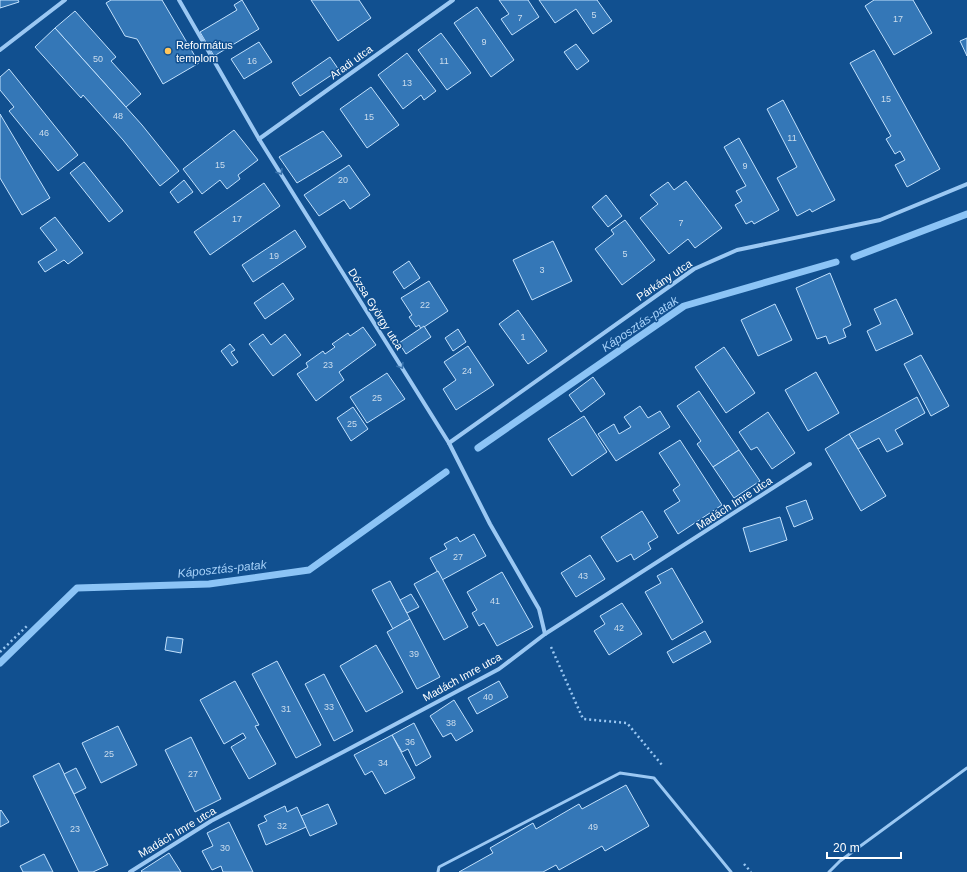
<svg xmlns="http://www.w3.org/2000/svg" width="967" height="872" font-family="Arial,sans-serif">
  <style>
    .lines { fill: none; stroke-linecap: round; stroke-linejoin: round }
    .stream { stroke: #8cc4f6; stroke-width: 7 }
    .building { fill: #3477b7; stroke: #c2e1fd }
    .path { stroke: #9bc8f3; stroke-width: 2.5; stroke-dasharray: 2 3; stroke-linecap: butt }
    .service { stroke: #9bc8f3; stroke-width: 3 }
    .minor { stroke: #9bc8f3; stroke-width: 4 }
    .oneway { stroke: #3a74ae }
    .poi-dot { fill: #ffc65c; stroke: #115090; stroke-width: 1.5 }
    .labels { text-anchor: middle; stroke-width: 3; stroke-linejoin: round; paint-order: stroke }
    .number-label { font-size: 9px; fill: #ccdded }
    .poi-label { font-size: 11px; fill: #fff; stroke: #115090; text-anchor: start }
    .street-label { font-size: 11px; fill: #fff; stroke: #115090 }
    .water-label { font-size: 12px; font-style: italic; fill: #a7d2fa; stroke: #115090 }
  </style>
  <rect width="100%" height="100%" fill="#115090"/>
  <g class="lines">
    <!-- stream -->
    <g class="stream">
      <polyline points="854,257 967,214"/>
      <polyline points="478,448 684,306 836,262"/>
      <polyline points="0,663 77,588 209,584 309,570 446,472"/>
    </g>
  </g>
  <!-- building -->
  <g class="building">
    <polygon points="0,0 18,0 19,2 0,8"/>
    <polygon points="111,0 162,0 199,63 163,84 137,39 125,36 106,3"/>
    <polygon points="242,0 259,29 214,56 200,32 237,10 234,5"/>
    <polygon points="311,0 359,0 371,18 338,41"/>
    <polygon points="499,0 528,0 539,17 512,35 501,19 509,14"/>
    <polygon points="539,0 597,0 612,21 593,34 576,9 555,23"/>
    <polygon points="874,0 913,0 932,33 894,55 865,6"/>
    <polygon points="477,7 514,60 491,77 454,23"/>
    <polygon points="75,11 116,57 111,61 141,94 126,107 55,28"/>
    <polygon points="55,28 142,125 179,171 160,186 123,140 83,95 81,98 35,47"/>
    <polygon points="441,33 471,73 447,90 418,50"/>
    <polygon points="967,38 967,56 960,41"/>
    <polygon points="259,42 272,62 244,79 231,59"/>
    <polygon points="576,44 589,61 577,70 564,52"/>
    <polygon points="874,50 940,169 907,187 895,165 905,160 900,151 895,154 886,139 891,136 850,63"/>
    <polygon points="407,53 436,91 424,100 421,95 403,109 378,75"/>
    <polygon points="330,57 339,70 300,96 292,83"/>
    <polygon points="9,69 78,155 58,171 9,111 14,107 0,90 0,77"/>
    <polygon points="371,87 399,125 367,148 340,109"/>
    <polygon points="783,100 835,200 812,212 810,209 797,216 777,178 797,167 767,109"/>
    <polygon points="0,114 50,198 22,215 0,178"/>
    <polygon points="234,130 258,160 238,175 240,179 227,189 220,180 202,194 183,169"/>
    <polygon points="323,131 342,156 297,183 279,157"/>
    <polygon points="739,138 779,210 754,224 752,221 746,224 735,205 742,201 736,191 746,186 724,147"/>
    <polygon points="84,162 123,211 109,222 70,173"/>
    <polygon points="349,165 370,195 350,209 344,200 319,216 304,195"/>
    <polygon points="184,180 193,192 178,203 170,192"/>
    <polygon points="686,181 722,228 695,248 688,239 669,254 640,218 658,204 650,195 668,182 674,190"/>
    <polygon points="264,183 280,206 210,255 194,232"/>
    <polygon points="606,195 622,216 608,227 592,207"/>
    <polygon points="55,217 83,253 68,264 64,260 45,272 38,262 57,250 40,228"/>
    <polygon points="625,220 655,260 622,285 595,249 614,234 611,230"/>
    <polygon points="295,230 306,247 253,282 242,265"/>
    <polygon points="553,241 572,281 532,300 513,260"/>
    <polygon points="409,261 420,278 404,289 393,272"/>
    <polygon points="830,273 851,325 843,329 846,337 829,344 826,336 817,339 796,288"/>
    <polygon points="429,281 448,311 421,329 419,325 416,327 409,317 412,315 401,298"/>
    <polygon points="283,283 294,299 265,319 254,303"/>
    <polygon points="896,299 913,334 876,351 867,331 881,324 874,309"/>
    <polygon points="775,304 792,340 758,356 741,320"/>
    <polygon points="518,310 547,351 528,364 499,324"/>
    <polygon points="424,326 431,337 406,354 399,343"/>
    <polygon points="363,327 376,345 339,372 344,380 316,401 297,374 308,367 306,363 323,351 325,354 335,347 332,344 348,333 350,336"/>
    <polygon points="458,329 466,342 453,351 445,338"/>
    <polygon points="263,334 271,345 285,334 301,355 273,376 249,344"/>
    <polygon points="230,344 235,350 231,352 238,362 232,366 221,351"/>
    <polygon points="468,346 494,385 456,410 443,389 456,380 444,362"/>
    <polygon points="724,347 755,393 726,413 695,367"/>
    <polygon points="921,355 949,406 931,416 904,364"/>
    <polygon points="816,372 839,413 808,431 785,390"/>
    <polygon points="387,373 405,399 367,423 350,397"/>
    <polygon points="593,377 605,394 581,412 569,395"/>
    <polygon points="699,391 739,450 713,467 697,444 701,441 677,406"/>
    <polygon points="917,397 925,413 895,430 903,444 887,452 879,438 858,449 849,434"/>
    <polygon points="640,406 648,418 660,411 670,427 616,461 598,434 614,424 619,434 631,427 624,417"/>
    <polygon points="353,407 368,429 351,441 337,418"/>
    <polygon points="768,412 795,453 772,469 757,447 751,450 739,432"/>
    <polygon points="584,416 607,452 572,476 548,439"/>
    <polygon points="849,434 886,496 861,511 825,449"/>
    <polygon points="680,440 722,505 678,534 664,511 680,501 673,490 680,485 659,453"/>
    <polygon points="739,450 760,481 734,498 713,467"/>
    <polygon points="806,500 813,519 794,527 786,507"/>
    <polygon points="642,511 658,537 648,543 651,549 634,560 631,554 617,562 601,537"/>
    <polygon points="780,517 787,540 750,552 743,528"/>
    <polygon points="474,534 486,556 442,580 430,558 447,549 444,544 457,537 460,542"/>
    <polygon points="590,555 605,579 576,597 561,573"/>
    <polygon points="672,568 703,622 672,640 645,592 661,583 657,576"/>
    <polygon points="438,571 468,627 444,640 414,584"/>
    <polygon points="502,572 533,627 497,646 484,623 479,626 472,613 477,610 467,592"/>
    <polygon points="390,581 410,619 393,629 372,590"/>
    <polygon points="411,594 419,607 407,613 400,600"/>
    <polygon points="622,603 642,634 609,655 594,631 605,624 600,616"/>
    <polygon points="410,619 440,677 417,689 387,632"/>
    <polygon points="705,631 711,642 673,663 667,652"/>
    <polygon points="167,637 183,639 181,653 165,650"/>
    <polygon points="376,645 403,692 366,712 340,666"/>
    <polygon points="277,661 321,745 296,758 252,674"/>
    <polygon points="324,674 353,731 334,741 305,684"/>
    <polygon points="235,681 259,725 255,726 276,764 249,779 231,747 246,738 243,733 224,744 200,700"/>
    <polygon points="499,681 508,697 477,714 468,698"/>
    <polygon points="454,700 473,731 456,741 451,733 443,737 430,716"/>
    <polygon points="414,723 431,757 416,766 408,749 402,752 392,735"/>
    <polygon points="118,726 137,765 101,783 82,743"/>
    <polygon points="392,735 415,778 385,794 372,771 365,775 354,755"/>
    <polygon points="191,737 221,799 195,812 165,750"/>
    <polygon points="59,763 108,865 93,872 79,872 33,776"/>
    <polygon points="76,768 86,788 74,794 64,774"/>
    <polygon points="626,785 649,826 605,851 602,846 559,870 556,865 543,872 459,872 493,853 490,848 533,823 536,829 579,804 582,809"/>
    <polygon points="328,804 337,824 310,836 301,816"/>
    <polygon points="285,806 287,812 297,807 306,827 266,845 258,825 267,821 264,816"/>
    <polygon points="1,810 9,822 0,827 0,811"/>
    <polygon points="229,822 253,872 223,872 221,866 212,870 202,851 213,846 207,833"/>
    <polygon points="169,853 181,872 142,872 141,871"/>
    <polygon points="44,854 53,872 23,872 20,866"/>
  </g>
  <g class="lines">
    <!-- path -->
    <g class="path">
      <polyline points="551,647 583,719 627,723 662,765"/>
      <polyline points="0,652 27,626"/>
      <polyline points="744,864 751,872"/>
    </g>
    <!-- service -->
    <g class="service">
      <polyline points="438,872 439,867 620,773 654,778 731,872"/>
      <polyline points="829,872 840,861 967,768"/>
    </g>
    <!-- minor -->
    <g class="minor">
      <polyline points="179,0 259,139 449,443 490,524 539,609 545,634"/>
      <polyline points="0,50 65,0"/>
      <polyline points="259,139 453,0"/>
      <polyline points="449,443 694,269 737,250 880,220 967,184"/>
      <polyline points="130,872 211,821 345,751 499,669 545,634 810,464"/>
    </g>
  </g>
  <!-- one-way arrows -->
  <defs><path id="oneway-chevron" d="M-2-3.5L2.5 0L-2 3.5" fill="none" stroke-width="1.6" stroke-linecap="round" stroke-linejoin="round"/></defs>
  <g class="oneway">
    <use href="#oneway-chevron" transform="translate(280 172) rotate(58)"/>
    <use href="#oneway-chevron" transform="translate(401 366) rotate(58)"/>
  </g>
  <!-- markers -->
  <circle class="poi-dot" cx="168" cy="51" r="4"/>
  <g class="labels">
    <!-- number labels -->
    <g class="number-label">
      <text x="594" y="18">5</text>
      <text x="520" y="21">7</text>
      <text x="898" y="22">17</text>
      <text x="484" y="45">9</text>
      <text x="98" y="62">50</text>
      <text x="252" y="64">16</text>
      <text x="444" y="64">11</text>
      <text x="407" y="86">13</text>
      <text x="886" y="102">15</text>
      <text x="118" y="119">48</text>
      <text x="369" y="120">15</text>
      <text x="44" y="136">46</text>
      <text x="792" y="141">11</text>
      <text x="220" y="168">15</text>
      <text x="745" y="169">9</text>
      <text x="343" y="183">20</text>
      <text x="237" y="222">17</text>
      <text x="681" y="226">7</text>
      <text x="625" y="257">5</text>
      <text x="274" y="259">19</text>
      <text x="542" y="273">3</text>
      <text x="425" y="308">22</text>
      <text x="523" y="340">1</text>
      <text x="328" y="368">23</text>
      <text x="467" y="374">24</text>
      <text x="377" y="401">25</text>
      <text x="352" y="427">25</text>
      <text x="458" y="560">27</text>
      <text x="583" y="579">43</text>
      <text x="495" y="604">41</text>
      <text x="619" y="631">42</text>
      <text x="414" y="657">39</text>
      <text x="488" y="700">40</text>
      <text x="329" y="710">33</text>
      <text x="286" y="712">31</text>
      <text x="451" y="726">38</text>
      <text x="410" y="745">36</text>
      <text x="109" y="757">25</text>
      <text x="383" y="766">34</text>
      <text x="193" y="777">27</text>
      <text x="282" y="829">32</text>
      <text x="593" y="830">49</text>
      <text x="75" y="832">23</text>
      <text x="225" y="851">30</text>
    </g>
    <!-- poi labels -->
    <g class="poi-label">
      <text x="176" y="49">Református<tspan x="176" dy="13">templom</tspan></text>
    </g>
    <!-- street labels -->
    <g class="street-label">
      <text transform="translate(351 62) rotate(-36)" y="4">Aradi utca</text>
      <text transform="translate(664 280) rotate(-34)" y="4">Párkány utca</text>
      <text transform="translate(376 309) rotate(58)" y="4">Dózsa György utca</text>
      <text transform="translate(734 503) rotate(-33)" y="4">Madách Imre utca</text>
      <text transform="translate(462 677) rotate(-29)" y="4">Madách Imre utca</text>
      <text transform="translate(177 832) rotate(-31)" y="4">Madách Imre utca</text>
    </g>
    <!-- water labels -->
    <g class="water-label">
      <text transform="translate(640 324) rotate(-34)" y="4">Káposztás-patak</text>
      <text transform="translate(222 569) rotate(-6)" y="4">Káposztás-patak</text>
    </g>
  </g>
  <!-- scale -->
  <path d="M827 852v6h74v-6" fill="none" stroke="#ffffff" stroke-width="2"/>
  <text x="833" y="852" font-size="12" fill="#ffffff" stroke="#115090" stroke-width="3" paint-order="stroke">20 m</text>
</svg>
